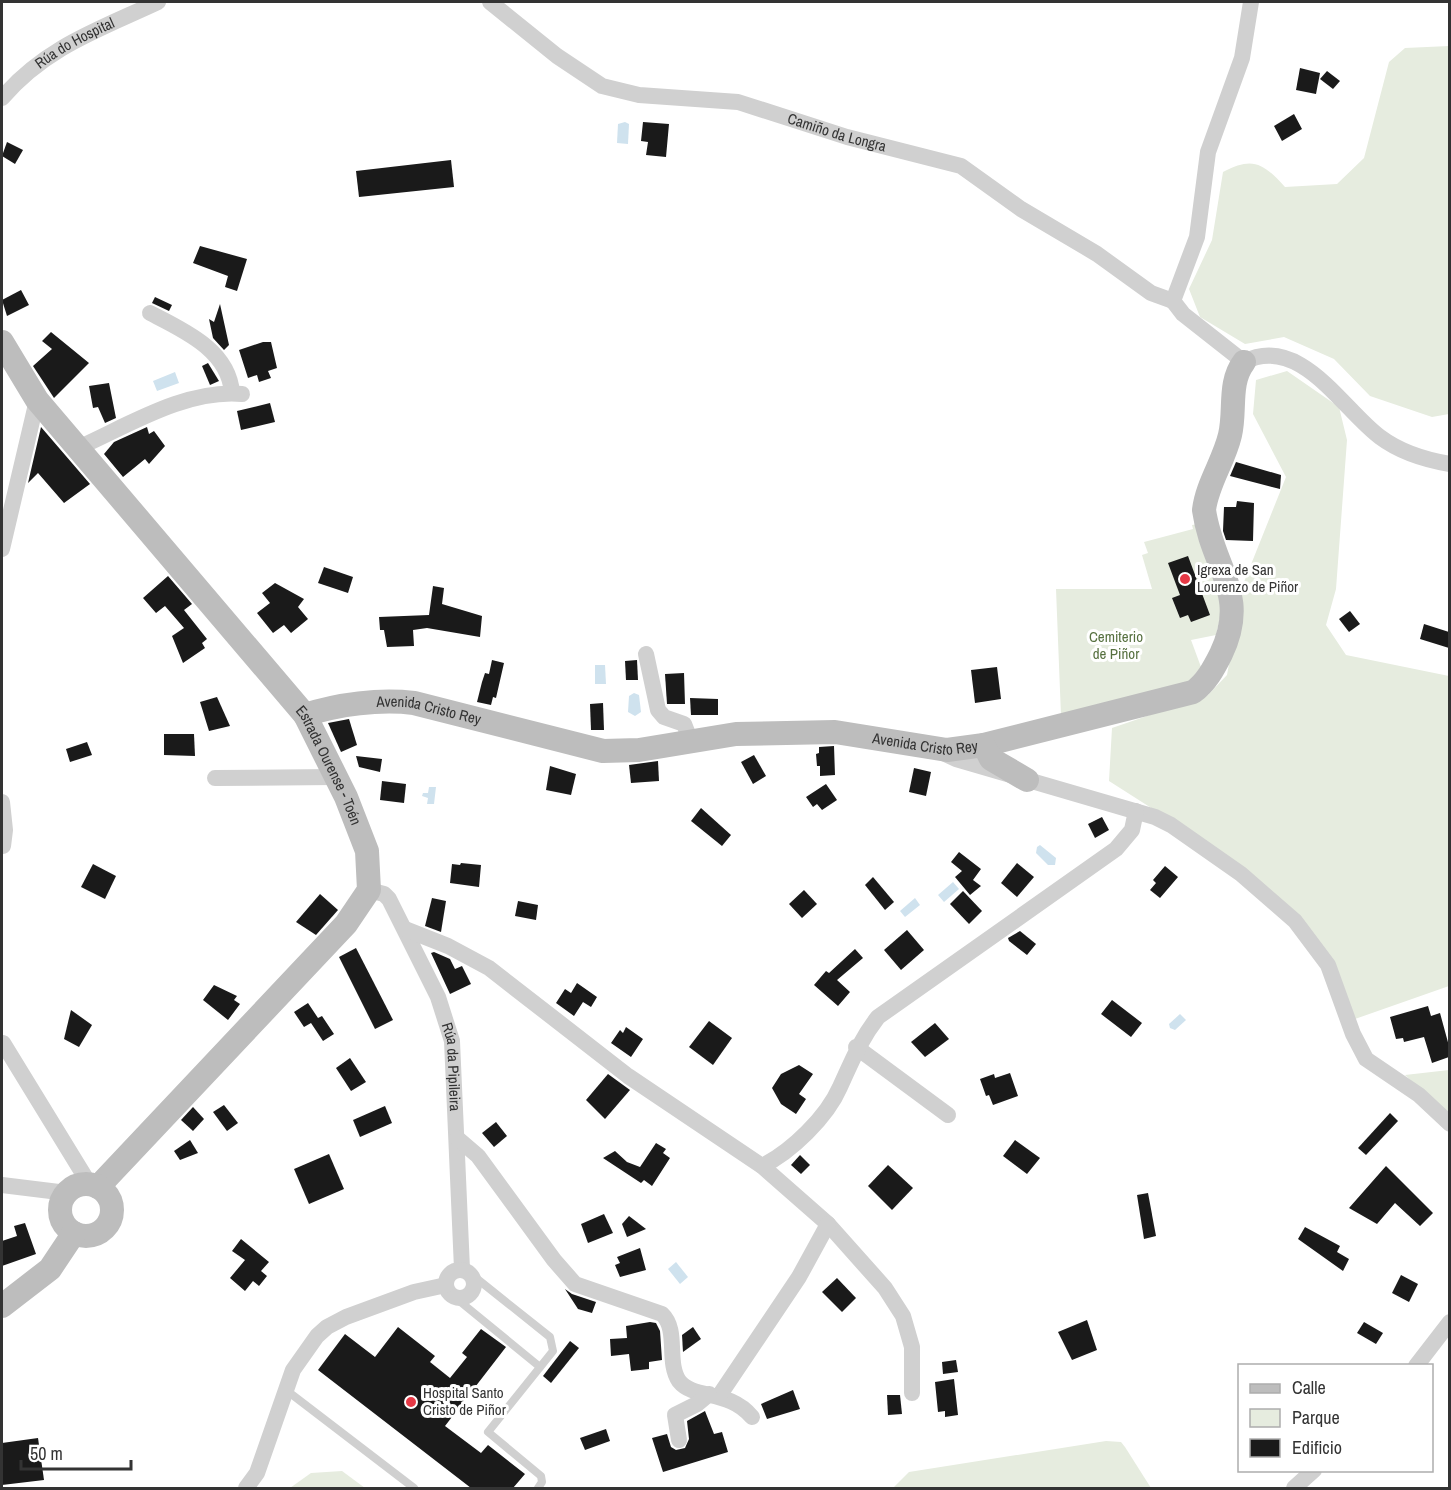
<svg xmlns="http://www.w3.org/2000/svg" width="1451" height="1490" font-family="'Archivo Narrow',sans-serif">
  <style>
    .green { fill: #e6ecdf }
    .water { fill: #cfe2ee }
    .building { fill: #1a1a1a }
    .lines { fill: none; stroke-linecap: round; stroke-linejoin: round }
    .lane { stroke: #d0d0d0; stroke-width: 8 }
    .street { stroke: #d0d0d0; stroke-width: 16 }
    .secondary { stroke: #bdbdbd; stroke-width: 24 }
    .poi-dot { fill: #e63946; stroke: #fff; stroke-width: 2 }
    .labels { text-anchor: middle; stroke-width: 6; stroke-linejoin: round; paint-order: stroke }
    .street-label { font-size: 15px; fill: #333; stroke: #fff }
    .poi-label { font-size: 15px; fill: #333; stroke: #fff; text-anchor: start }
    .park-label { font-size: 15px; fill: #56703f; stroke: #fff }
  </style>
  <rect width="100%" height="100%" fill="#fff"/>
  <!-- green -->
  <g class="green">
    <path d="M1449,46V414L1432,417L1370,396L1334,359L1284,337L1245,344L1200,317L1189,289L1212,240L1223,172C1253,156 1263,163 1285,187L1337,184L1364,158L1389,62L1405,48Z"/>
    <polygon points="1287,371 1339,407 1347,440 1336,589 1326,625 1346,655 1449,676 1449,986 1355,1019 1334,963 1156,811 1109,781 1112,728 1208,695 1227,675 1244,582 1286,477 1253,414 1256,380"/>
    <polygon points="1199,524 1224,601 1216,635 1191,640 1201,667 1188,683 1061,716 1056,589 1152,589 1142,555 1148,553 1144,542 1193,529 1192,525"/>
    <polygon points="1449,1070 1449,1116 1405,1075"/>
    <polygon points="1106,1441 1121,1442 1125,1447 1151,1488 893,1488 909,1472"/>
    <polygon points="342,1471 365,1488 290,1488 311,1473"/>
  </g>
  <!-- water -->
  <g class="water">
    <polygon points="625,122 629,124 628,144 617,143 618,124"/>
    <polygon points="175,372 179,383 157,391 153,381"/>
    <polygon points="595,665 605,665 606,684 595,684"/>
    <polygon points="634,693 639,695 641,712 635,716 628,712 629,696"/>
    <polygon points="429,787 436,787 434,804 427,804 428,798 422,796 423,793 428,793"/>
    <polygon points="1040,845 1056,858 1055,865 1048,865 1036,853 1037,847"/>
    <polygon points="953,882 959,889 944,902 938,895"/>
    <polygon points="915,898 920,905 905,917 900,911"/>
    <polygon points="1180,1014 1186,1020 1175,1030 1170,1028 1169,1024"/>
    <polygon points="676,1262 688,1277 680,1284 668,1269"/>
  </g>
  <!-- building -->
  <g class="building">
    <polygon points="1300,68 1320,73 1316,94 1296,90"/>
    <polygon points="1327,71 1340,81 1333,89 1320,79"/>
    <polygon points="1294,114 1302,129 1282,141 1274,126"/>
    <polygon points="643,122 669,124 666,157 646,155 648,142 641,141"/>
    <polygon points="7,142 23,150 15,164 2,156"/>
    <polygon points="451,160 454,187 359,197 356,171"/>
    <polygon points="200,246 247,259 237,291 225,287 228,276 193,263"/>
    <polygon points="21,290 29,305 7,316 2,300"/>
    <polygon points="155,297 172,305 169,311 152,303"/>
    <polygon points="220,304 229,345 224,350 213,338 209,319 214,322"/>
    <polygon points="51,332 89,363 54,398 33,366 52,349 42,341"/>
    <polygon points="263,342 271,342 277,368 268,371 271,378 259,382 257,375 248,378 239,350"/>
    <polygon points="208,363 219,381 210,385 202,366"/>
    <polygon points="109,383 116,418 105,423 98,407 93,408 89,386"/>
    <polygon points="270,403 275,422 241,430 237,411"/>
    <polygon points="41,427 90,484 64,503 38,473 28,483"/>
    <polygon points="147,427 149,434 154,431 165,446 149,464 145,459 123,477 104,454 114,442"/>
    <polygon points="1236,462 1281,475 1280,489 1230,476"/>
    <polygon points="1237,501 1254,503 1253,541 1226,540 1223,531 1224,507 1236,507"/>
    <polygon points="1188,556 1210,615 1191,622 1188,615 1180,618 1172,598 1180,595 1168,563"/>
    <polygon points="324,567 353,577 348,593 318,583"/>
    <polygon points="168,576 192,604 184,610 207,639 202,643 205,648 183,663 172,636 184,628 165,606 156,613 143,598"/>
    <polygon points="275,583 304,599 298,607 308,619 291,633 284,625 273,633 257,613 270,603 262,593"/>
    <polygon points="433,586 444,588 442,604 482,616 480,637 427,628 413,630 414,646 387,647 384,630 380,630 379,617 429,615"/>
    <polygon points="1350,611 1360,624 1349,632 1339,619"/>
    <polygon points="1424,624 1449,632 1449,648 1420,639"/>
    <polygon points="492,660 504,663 496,698 493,697 491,705 477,702 482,682 485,673 489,674"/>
    <polygon points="637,660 638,680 626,680 625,661"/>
    <polygon points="997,667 1001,699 975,703 971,670"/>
    <polygon points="684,673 685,704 667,704 665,674"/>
    <polygon points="217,697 230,726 209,731 200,702"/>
    <polygon points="690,698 718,699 718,715 691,715"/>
    <polygon points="603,703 604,730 591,730 590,704"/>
    <polygon points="349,719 357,745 341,752 328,723"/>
    <polygon points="164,734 194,734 195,756 164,755"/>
    <polygon points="87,742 92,755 70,762 66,749"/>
    <polygon points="834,746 835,775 820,776 820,766 817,766 816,754 819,753 819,747"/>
    <polygon points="754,755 766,776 753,784 741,762"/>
    <polygon points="356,756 382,759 380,772 359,767"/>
    <polygon points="658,761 659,781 631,783 629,765"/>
    <polygon points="550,766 576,774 571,795 546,790"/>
    <polygon points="914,768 931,772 926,796 909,792"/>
    <polygon points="382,781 406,784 404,803 380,800"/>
    <polygon points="826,784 837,800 822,810 817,804 813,807 806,797"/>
    <polygon points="701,808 731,835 722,846 691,821"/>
    <polygon points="1102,817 1109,830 1095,838 1088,824"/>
    <polygon points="959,852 981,869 973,880 981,886 970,895 955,877 962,871 951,862"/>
    <polygon points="461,863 481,865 479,887 450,883 452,864 460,865"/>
    <polygon points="1017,863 1034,877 1017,897 1001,883"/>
    <polygon points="93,864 116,876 105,899 81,887"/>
    <polygon points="1165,866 1178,877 1160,898 1150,890 1156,883 1153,880"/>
    <polygon points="873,877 894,902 885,910 865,885"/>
    <polygon points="804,890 817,904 802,918 789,904"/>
    <polygon points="963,891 982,911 969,924 950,904"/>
    <polygon points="320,894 338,910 316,935 296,922"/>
    <polygon points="432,898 446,901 441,932 425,926"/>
    <polygon points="518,901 538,905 536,920 515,916"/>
    <polygon points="907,930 924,950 901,970 884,950"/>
    <polygon points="1020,931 1036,944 1027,955 1009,941 1008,938"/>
    <polygon points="356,948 393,1020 375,1029 339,957"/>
    <polygon points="855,949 863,958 837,980 850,992 838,1006 814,985 826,971 829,973"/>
    <polygon points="434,952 450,959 455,969 462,966 471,984 450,994 431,953"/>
    <polygon points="577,983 597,997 591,1007 583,1002 574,1016 556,1003 565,989 571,993"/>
    <polygon points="214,985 237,996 234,1000 240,1004 228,1020 203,1000"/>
    <polygon points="1112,1000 1142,1023 1131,1037 1101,1014"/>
    <polygon points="308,1003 318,1018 322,1016 334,1034 323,1041 311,1023 304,1027 294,1012"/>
    <polygon points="1428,1006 1431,1016 1440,1013 1449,1046 1449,1057 1432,1063 1424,1037 1404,1042 1403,1038 1396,1039 1390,1017"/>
    <polygon points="71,1010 92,1025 79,1047 64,1039"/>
    <polygon points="709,1021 732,1038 713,1065 689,1047"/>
    <polygon points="935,1023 949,1039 925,1057 911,1042"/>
    <polygon points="626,1027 643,1039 631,1057 611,1043 620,1030 623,1033"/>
    <polygon points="350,1058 366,1082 351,1091 336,1068"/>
    <polygon points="799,1065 813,1074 799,1094 806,1099 796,1114 781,1104 772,1088 781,1074"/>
    <polygon points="1010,1073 1018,1096 993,1105 989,1095 986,1096 980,1079 994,1074 995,1078"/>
    <polygon points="608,1074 630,1090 605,1119 586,1100"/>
    <polygon points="224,1105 238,1123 227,1131 213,1112"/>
    <polygon points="385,1106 392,1123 360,1137 353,1120"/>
    <polygon points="193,1107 204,1119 193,1131 181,1120"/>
    <polygon points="1390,1113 1398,1121 1366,1155 1358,1148"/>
    <polygon points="496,1122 507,1136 494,1147 482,1133"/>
    <polygon points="190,1140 198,1153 180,1160 174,1151"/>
    <polygon points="1015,1140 1040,1158 1027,1174 1003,1156"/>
    <polygon points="656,1143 666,1149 663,1153 670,1158 652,1186 644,1180 641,1183 603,1158 615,1151 627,1162 640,1167"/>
    <polygon points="329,1154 344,1189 309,1204 294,1169"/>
    <polygon points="800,1155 810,1165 801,1174 791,1165"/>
    <polygon points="888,1165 913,1188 892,1210 868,1186"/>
    <polygon points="1386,1166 1433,1213 1420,1226 1395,1203 1377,1224 1349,1208"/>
    <polygon points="1148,1193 1156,1236 1144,1239 1137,1195"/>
    <polygon points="604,1214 613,1233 588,1243 581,1224"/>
    <polygon points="629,1216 646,1229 627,1237 622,1224"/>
    <polygon points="25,1223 36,1254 2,1266 2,1241 17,1236 14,1226"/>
    <polygon points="1305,1227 1340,1246 1337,1252 1349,1259 1343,1271 1298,1239"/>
    <polygon points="241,1239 269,1262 261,1271 267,1276 259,1286 253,1281 245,1291 230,1278 245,1260 232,1251"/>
    <polygon points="640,1248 646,1270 620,1277 615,1265 620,1263 617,1257"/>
    <polygon points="1401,1275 1418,1284 1409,1302 1392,1293"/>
    <polygon points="837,1278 856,1298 842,1312 822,1292"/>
    <polygon points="565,1289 572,1294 596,1302 592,1313 578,1309"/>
    <polygon points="1087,1320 1097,1350 1072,1360 1058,1332"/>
    <polygon points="650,1322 656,1323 660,1331 662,1360 649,1362 649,1369 631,1371 629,1354 611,1356 610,1339 627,1338 626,1326"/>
    <polygon points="1364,1322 1383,1333 1376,1344 1357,1333"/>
    <polygon points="398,1327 435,1356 430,1362 450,1378 467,1357 462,1353 481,1329 506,1347 445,1426 481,1453 488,1445 525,1474 513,1488 471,1488 318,1370 345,1334 375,1357"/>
    <polygon points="693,1327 701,1339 683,1352 682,1335"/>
    <polygon points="570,1341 579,1348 551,1383 543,1376"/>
    <polygon points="956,1360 958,1372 943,1374 942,1362"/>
    <polygon points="954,1379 958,1415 945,1417 945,1411 938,1412 935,1382"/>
    <polygon points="793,1390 800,1409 767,1419 761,1404"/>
    <polygon points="887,1395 900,1395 902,1414 888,1415"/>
    <polygon points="705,1411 714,1434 722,1432 728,1452 663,1472 652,1438 667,1434 671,1447 676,1450 685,1448 689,1439 687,1421"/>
    <polygon points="606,1429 610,1441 585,1450 580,1438"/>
    <polygon points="38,1438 44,1480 2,1485 2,1443"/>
  </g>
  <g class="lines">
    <!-- lane -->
    <g class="lane">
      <polyline points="471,1274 550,1337 553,1351 488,1432 541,1476 542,1482 538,1488"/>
      <polyline points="452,1295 540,1367"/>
      <polyline points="286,1390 414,1488"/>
    </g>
    <!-- street -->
    <g class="street">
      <path id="s1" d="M490,2L557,56L602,86L639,95L738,102L847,137L961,166L1021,209L1097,254L1151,293L1173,301"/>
      <path d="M1251,2L1242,58L1208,152L1197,237L1173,301L1183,314L1244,362C1300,333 1343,410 1380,437C1400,452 1426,460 1450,464"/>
      <path id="s2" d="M2,98C46,47 98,30 158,2"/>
      <path d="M150,313C183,330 229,350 232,393"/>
      <path d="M80,447C129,425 186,389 242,394"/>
      <polyline points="2,549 37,400"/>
      <polyline points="646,654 658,710 664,717 684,724 691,742"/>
      <polyline points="941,752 956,759 1155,817 1171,825 1241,874 1295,921 1328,965 1353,1034 1366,1059 1419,1095 1450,1124"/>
      <polyline points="215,778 335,777"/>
      <polyline points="2,802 5,830 3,846"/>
      <path id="s3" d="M369,890L384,894L389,899L438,997L452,1041L462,1269"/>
      <polyline points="405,929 448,946 489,968 628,1076 762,1166 828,1224 885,1288 903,1316 912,1347 912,1393"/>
      <polyline points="3,1043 90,1185"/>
      <polyline points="856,1047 948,1115"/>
      <path d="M457,1138L478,1156L554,1260L575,1284L662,1314C679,1330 666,1362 679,1381C694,1400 729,1389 752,1417"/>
      <path d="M762,1166C791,1152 827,1117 840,1087C852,1061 860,1040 878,1017L1116,849L1132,830L1136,811"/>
      <polyline points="2,1185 67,1193"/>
      <circle cx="460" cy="1284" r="14"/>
      <polyline points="1416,1366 1450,1322"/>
      <polyline points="719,1396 799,1277 828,1224"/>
      <polyline points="679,1440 675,1415 697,1404 709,1394"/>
      <polyline points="246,1488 257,1473 293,1370 317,1336 327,1327 346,1317 414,1292 446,1285"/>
      <polyline points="1294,1488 1314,1470"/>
    </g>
    <!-- secondary -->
    <g class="secondary">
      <path id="s4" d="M2,342L37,400L305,715L346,797L367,851L369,890L346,924L98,1187"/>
      <path id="s5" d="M305,715C339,704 379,699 414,703L603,751L639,750L736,734L835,732L947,750L984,745L1193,692C1206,683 1214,668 1221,654C1250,594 1212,568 1204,510C1207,484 1224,461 1230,435C1236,410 1228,383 1244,362"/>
      <polyline points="984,745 991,759 1027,780"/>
      <circle cx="86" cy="1210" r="26"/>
      <polyline points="2,1306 50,1269 74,1233"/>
    </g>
  </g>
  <!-- markers -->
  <g class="poi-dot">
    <circle cx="1185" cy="579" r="6"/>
    <circle cx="411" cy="1402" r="6"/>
  </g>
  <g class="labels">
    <!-- street labels -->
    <g class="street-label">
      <text dy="5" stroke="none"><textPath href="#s2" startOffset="92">Rúa do Hospital</textPath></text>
      <text dy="5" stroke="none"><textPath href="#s1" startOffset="381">Camiño da Longra</textPath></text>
      <text dy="5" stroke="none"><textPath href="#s5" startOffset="126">Avenida Cristo Rey</textPath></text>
      <text dy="5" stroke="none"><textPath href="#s5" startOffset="630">Avenida Cristo Rey</textPath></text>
      <text dy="5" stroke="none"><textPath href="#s4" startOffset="537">Estrada Ourense - Toén</textPath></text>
      <text dy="5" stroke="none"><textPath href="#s3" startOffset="204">Rúa da Pipileira</textPath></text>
    </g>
    <!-- poi labels -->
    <g class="poi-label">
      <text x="1197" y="575">Igrexa de San<tspan x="1197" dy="17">Lourenzo de Piñor</tspan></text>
      <text x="423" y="1398">Hospital Santo<tspan x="423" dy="17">Cristo de Piñor</tspan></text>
    </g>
    <!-- park labels -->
    <g class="park-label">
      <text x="1116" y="642">Cemiterio<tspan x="1116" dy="17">de Piñor</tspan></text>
    </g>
  </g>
  <!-- border -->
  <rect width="1451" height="1490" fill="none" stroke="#333333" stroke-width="6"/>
  <!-- legend -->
  <rect x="1238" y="1364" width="195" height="108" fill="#ffffff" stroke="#adadad" stroke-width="1.5"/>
  <rect x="1250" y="1384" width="30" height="9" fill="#bdbdbd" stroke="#adadad" stroke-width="1.5"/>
  <text x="1292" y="1394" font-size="18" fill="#333333">Calle</text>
  <rect x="1250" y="1409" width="30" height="18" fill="#e6ecdf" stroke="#adadad" stroke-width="1.5"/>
  <text x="1292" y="1424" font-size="18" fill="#333333">Parque</text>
  <rect x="1250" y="1439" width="30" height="18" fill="#1a1a1a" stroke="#adadad" stroke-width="1.5"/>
  <text x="1292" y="1454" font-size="18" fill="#333333">Edificio</text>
  <!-- scale -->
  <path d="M21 1460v9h110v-9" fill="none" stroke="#333333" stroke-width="3"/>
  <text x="30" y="1460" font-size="18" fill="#333333" stroke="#ffffff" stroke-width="4.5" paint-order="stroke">50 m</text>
</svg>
